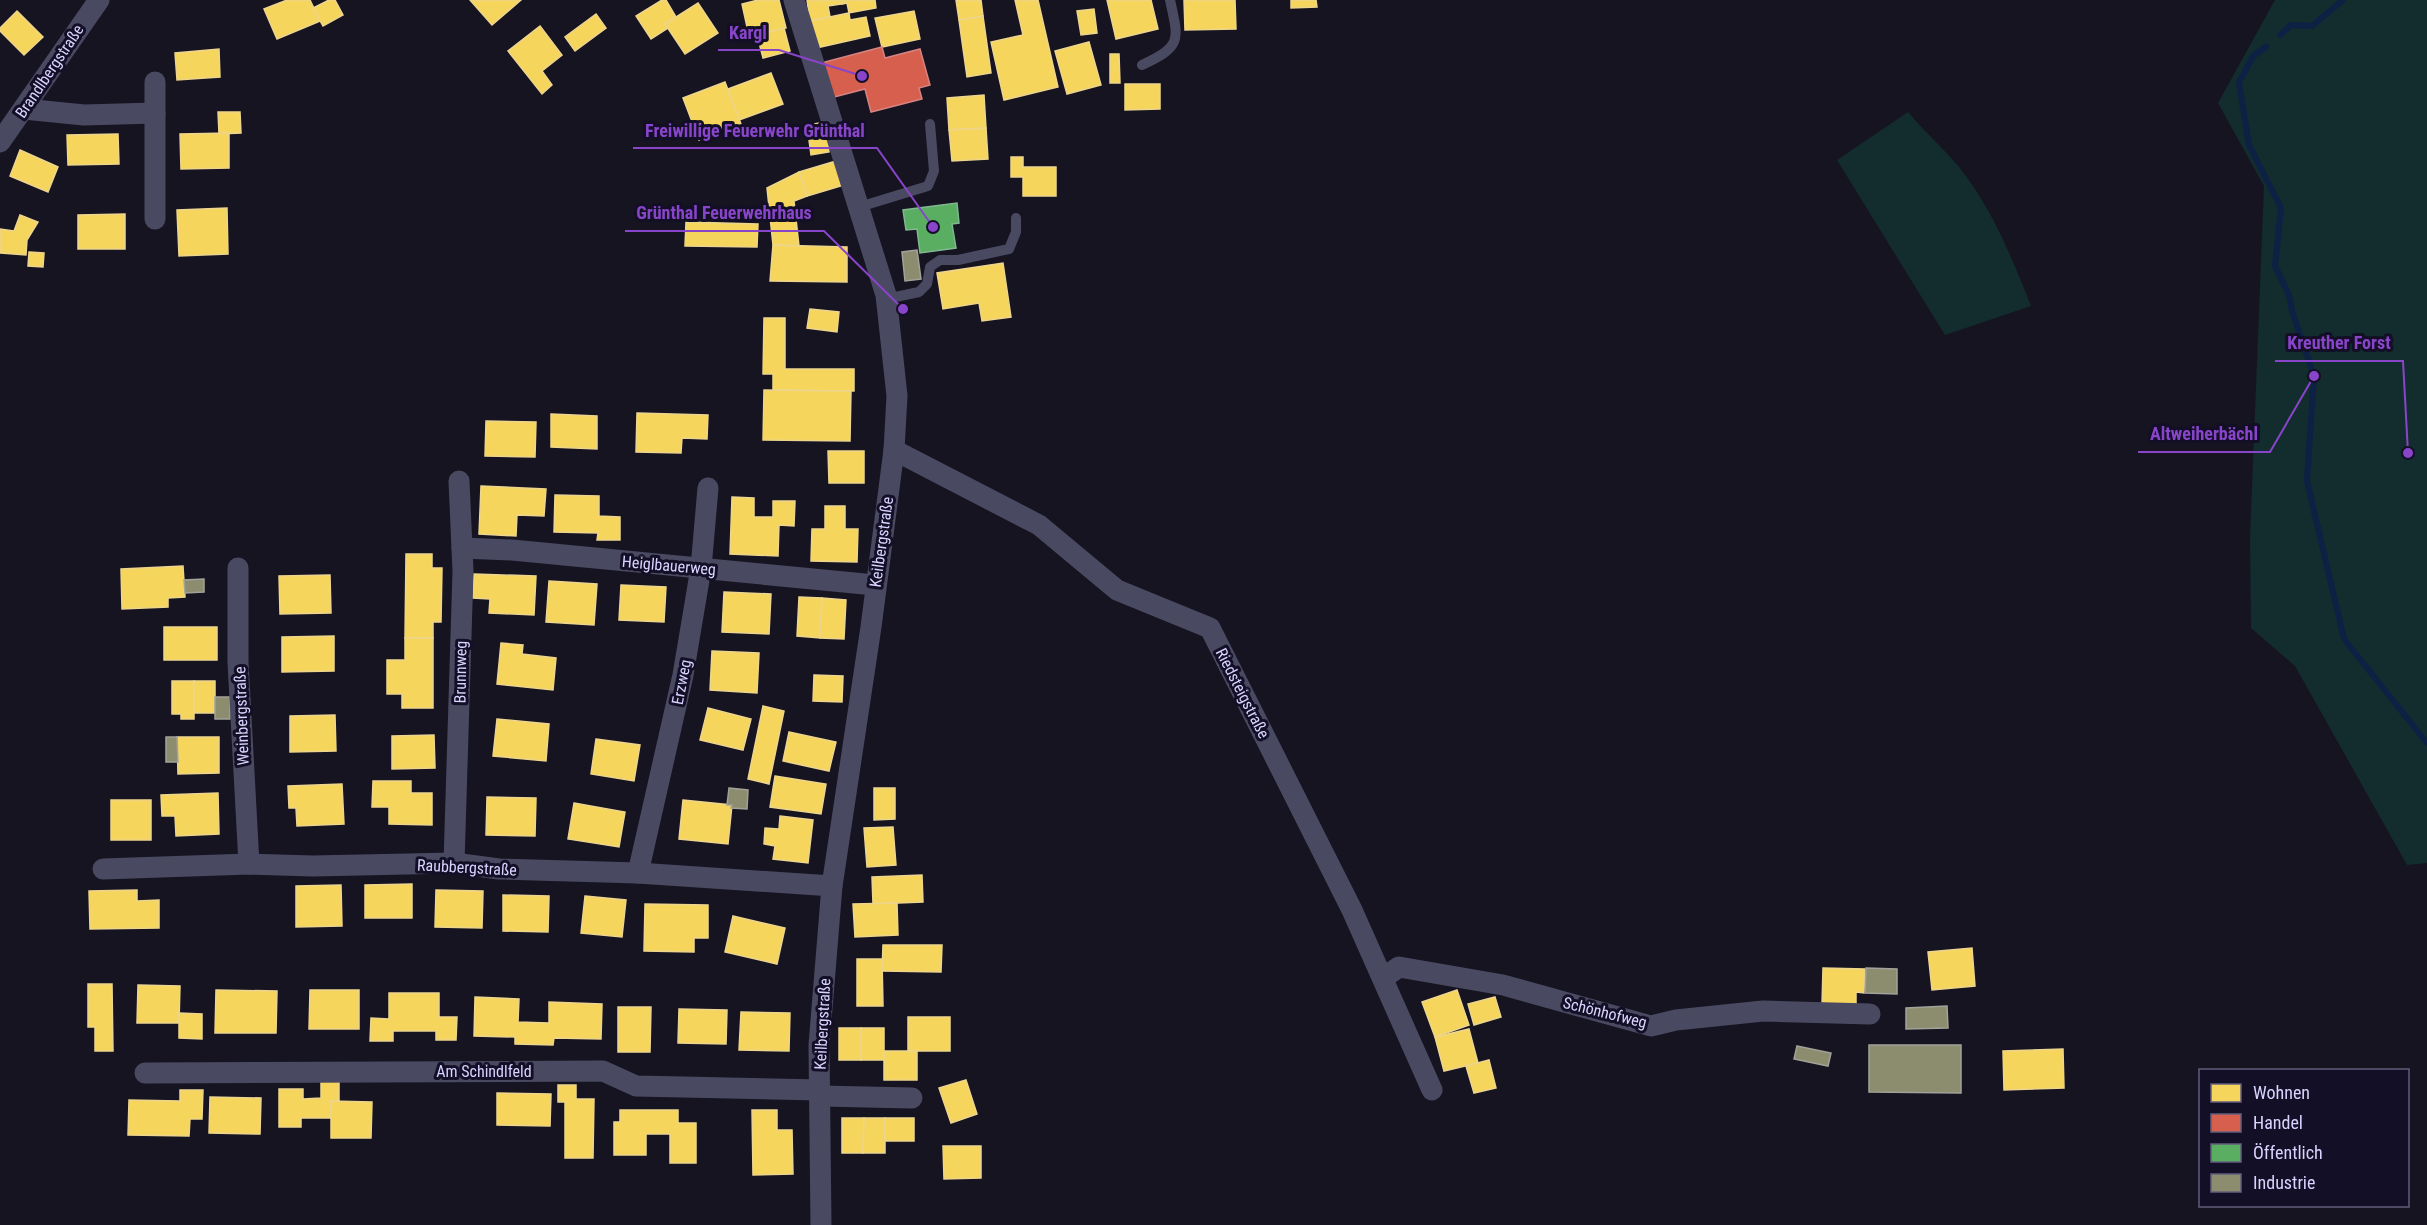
<svg xmlns="http://www.w3.org/2000/svg" width="2427" height="1225" font-family="'Roboto Condensed',sans-serif">
  <style>
    .green { fill: #132c2d }
    .homes { fill: #f6d55c; stroke: #edd58d; stroke-width: 1.5 }
    .shops { fill: #d6604d; stroke: #d78382; stroke-width: 1.5 }
    .public { fill: #5aae61; stroke: #80b990; stroke-width: 1.5 }
    .industry { fill: #8c8c6e; stroke: #a3a29a; stroke-width: 1.5 }
    .lines { fill: none; stroke-linecap: round; stroke-linejoin: round }
    .stream { stroke: #0d2144; stroke-width: 6 }
    .service { stroke: #4a4962; stroke-width: 10 }
    .minor { stroke: #4a4962; stroke-width: 21 }
    .labels { text-anchor: middle; stroke-width: 6; stroke-linejoin: round; paint-order: stroke }
    .street-label { font-size: 16px; fill: #d9d4ff; stroke: #130f26 }
    .leader { fill: none; stroke: #8945c9; stroke-width: 2 }
    .callout-dot { fill: #8945c9; stroke: #130f26; stroke-width: 2 }
    .callout-label { font-size: 18px; text-anchor: middle; font-weight: bold; fill: #8945c9; stroke: #130f26; stroke-width: 6; stroke-linejoin: round; paint-order: stroke }
  </style>
  <rect width="100%" height="100%" fill="#161421"/>
  <!-- green -->
  <g class="green">
    <polygon points="2275,0 2427,0 2427,863 2407,865 2295,666 2251,628 2250,537 2264,186 2218,103"/>
    <path d="M1908,112C1924,131 1943,148 1959,167C1992,208 2012,258 2031,306L1945,335L1837,160Z"/>
  </g>
  <!-- homes -->
  <g class="homes">
    <polygon points="287,0 310,0 320,21 277,39 264,9"/>
    <polygon points="329,0 335,0 343,15 323,26 313,8"/>
    <polygon points="470,0 521,0 492,25"/>
    <polygon points="662,0 666,0 676,17 665,24 668,28 651,39 636,16"/>
    <polygon points="758,0 779,0 786,28 749,36 742,4"/>
    <polygon points="807,0 841,0 842,4 828,6 830,17 810,21"/>
    <polygon points="841,0 875,0 876,8 849,13 847,3 842,4"/>
    <polygon points="956,0 981,0 983,16 959,20"/>
    <polygon points="1015,0 1038,0 1058,87 1004,100 991,42 1023,35"/>
    <polygon points="1107,0 1151,0 1158,29 1116,39"/>
    <polygon points="1184,0 1235,0 1236,29 1185,30"/>
    <polygon points="1291,0 1316,0 1317,7 1291,8"/>
    <polygon points="698,3 718,33 685,54 665,24"/>
    <polygon points="1094,9 1097,33 1081,35 1077,11"/>
    <polygon points="17,11 43,37 24,55 0,31 0,28"/>
    <polygon points="914,11 920,39 882,47 875,18"/>
    <polygon points="849,13 850,20 866,17 870,36 816,48 810,21"/>
    <polygon points="596,14 606,28 575,51 565,37"/>
    <polygon points="983,16 991,73 967,77 959,20"/>
    <polygon points="540,26 562,55 542,71 552,85 542,94 508,51"/>
    <polygon points="784,28 790,51 763,58 757,35"/>
    <polygon points="1089,42 1101,85 1067,94 1055,51"/>
    <polygon points="219,49 220,77 177,80 175,53"/>
    <polygon points="1110,54 1119,54 1120,83 1110,83"/>
    <polygon points="771,73 783,104 739,120 728,89"/>
    <polygon points="725,82 741,124 699,140 683,98"/>
    <polygon points="1125,84 1160,84 1160,109 1125,110"/>
    <polygon points="984,95 986,128 949,130 947,98"/>
    <polygon points="218,112 240,112 241,133 219,134"/>
    <polygon points="825,122 829,152 811,155 807,125"/>
    <polygon points="986,128 988,159 952,161 949,130"/>
    <polygon points="229,133 229,168 181,169 180,134"/>
    <polygon points="118,134 119,164 68,165 67,135"/>
    <polygon points="20,150 58,167 48,192 10,176"/>
    <polygon points="1011,157 1023,157 1023,167 1056,167 1056,196 1023,196 1023,177 1011,177"/>
    <polygon points="836,161 844,185 807,196 799,172"/>
    <polygon points="799,172 807,196 794,201 799,246 773,245 767,188"/>
    <polygon points="227,208 228,254 179,256 177,210"/>
    <polygon points="125,214 125,249 78,249 78,215"/>
    <polygon points="20,215 38,222 27,240 26,255 0,253 0,229 14,231"/>
    <polygon points="686,222 758,224 757,247 685,246"/>
    <polygon points="773,245 847,247 847,282 770,281"/>
    <polygon points="29,252 44,253 43,267 28,266"/>
    <polygon points="1003,263 1011,317 982,321 979,303 943,309 937,273"/>
    <polygon points="810,309 839,312 837,332 807,328"/>
    <polygon points="764,318 785,318 785,369 854,369 854,391 773,390 773,374 763,374"/>
    <polygon points="764,390 851,391 850,441 763,440"/>
    <polygon points="637,413 708,415 707,439 682,438 681,453 636,452"/>
    <polygon points="551,414 597,416 597,449 551,447"/>
    <polygon points="486,421 536,422 535,457 485,456"/>
    <polygon points="828,451 864,451 864,483 829,483"/>
    <polygon points="481,486 546,489 544,516 517,515 516,536 479,534"/>
    <polygon points="555,495 599,496 599,516 620,517 620,540 597,540 598,533 554,532"/>
    <polygon points="732,497 754,498 754,517 773,517 773,501 795,501 794,526 779,525 778,556 730,554"/>
    <polygon points="825,506 845,506 845,529 858,529 857,562 811,561 812,529 825,529"/>
    <polygon points="406,554 432,554 432,568 442,568 441,622 433,622 433,638 405,638"/>
    <polygon points="183,566 185,597 168,598 168,607 122,609 121,569"/>
    <polygon points="474,574 536,576 534,615 489,613 490,599 473,598"/>
    <polygon points="330,575 331,613 280,614 279,576"/>
    <polygon points="549,581 597,584 594,625 546,622"/>
    <polygon points="621,585 666,587 664,622 619,620"/>
    <polygon points="724,592 771,594 769,634 722,632"/>
    <polygon points="799,597 822,598 820,638 797,636"/>
    <polygon points="822,598 846,600 844,639 820,638"/>
    <rect x="164" y="627" width="53" height="33"/>
    <polygon points="334,636 334,671 282,672 282,637"/>
    <polygon points="405,638 433,638 433,708 402,708 402,694 387,694 387,660 405,660"/>
    <polygon points="501,643 523,645 522,654 556,658 553,690 497,684"/>
    <polygon points="712,651 759,653 757,693 710,690"/>
    <polygon points="814,675 843,676 842,702 813,701"/>
    <polygon points="172,681 194,681 194,719 181,719 181,714 172,714"/>
    <rect x="194" y="681" width="21" height="32"/>
    <polygon points="763,706 784,711 769,784 748,779"/>
    <polygon points="708,708 751,719 743,750 700,740"/>
    <polygon points="335,715 336,751 290,752 290,716"/>
    <polygon points="497,719 549,724 546,761 493,756"/>
    <polygon points="789,732 836,742 829,771 783,761"/>
    <polygon points="434,735 435,768 392,769 392,736"/>
    <polygon points="177,737 219,737 219,773 178,774"/>
    <polygon points="596,739 640,745 634,781 591,774"/>
    <polygon points="775,776 826,784 821,814 770,807"/>
    <polygon points="373,781 411,781 411,793 432,793 432,825 389,824 389,807 372,807"/>
    <polygon points="342,784 344,824 297,826 296,808 289,808 288,786"/>
    <polygon points="874,788 895,788 895,819 874,820"/>
    <polygon points="218,793 219,834 176,836 175,816 162,816 161,795"/>
    <polygon points="487,797 536,798 535,836 486,835"/>
    <rect x="111" y="800" width="40" height="40"/>
    <polygon points="683,800 732,805 728,844 679,839"/>
    <polygon points="574,803 625,812 619,847 568,839"/>
    <polygon points="780,816 813,820 808,863 773,859 775,846 764,844 765,828 779,829"/>
    <polygon points="893,827 896,865 867,867 864,828"/>
    <polygon points="922,875 923,902 873,904 872,877"/>
    <polygon points="412,884 412,918 365,918 365,885"/>
    <polygon points="341,885 342,926 296,927 296,886"/>
    <polygon points="137,890 137,901 159,900 159,928 90,929 89,891"/>
    <polygon points="436,890 483,891 482,928 435,927"/>
    <polygon points="503,895 549,896 548,932 503,931"/>
    <polygon points="585,896 626,900 622,937 581,933"/>
    <polygon points="897,903 898,935 855,937 853,904"/>
    <polygon points="645,904 708,905 708,938 694,938 694,952 644,951"/>
    <polygon points="733,916 785,928 777,964 725,952"/>
    <polygon points="883,945 942,945 941,972 882,971"/>
    <polygon points="1972,948 1975,986 1932,990 1928,952"/>
    <polygon points="857,959 882,959 883,1006 857,1006"/>
    <polygon points="1823,968 1865,969 1864,993 1856,992 1856,1004 1822,1004"/>
    <polygon points="88,984 112,984 113,1051 95,1051 95,1027 88,1027"/>
    <polygon points="138,985 180,986 179,1023 137,1023"/>
    <polygon points="216,990 277,991 276,1033 215,1033"/>
    <polygon points="310,990 359,990 359,1029 309,1029"/>
    <polygon points="1457,990 1469,1025 1435,1037 1422,1002"/>
    <polygon points="389,993 439,993 439,1017 457,1017 456,1040 436,1040 436,1031 393,1031 393,1041 370,1041 371,1018 389,1019"/>
    <polygon points="475,997 519,999 518,1022 549,1023 549,1002 602,1004 601,1039 554,1038 553,1045 515,1044 515,1037 474,1036"/>
    <polygon points="1495,997 1501,1017 1474,1025 1468,1004"/>
    <polygon points="618,1007 651,1007 650,1052 618,1052"/>
    <polygon points="679,1009 727,1010 726,1044 678,1043"/>
    <polygon points="741,1012 790,1013 789,1051 739,1050"/>
    <polygon points="179,1013 202,1014 202,1039 179,1038"/>
    <rect x="908" y="1017" width="42" height="34"/>
    <rect x="839" y="1028" width="22" height="32"/>
    <rect x="861" y="1028" width="23" height="32"/>
    <polygon points="1469,1029 1478,1063 1444,1071 1435,1037"/>
    <polygon points="2063,1049 2064,1088 2004,1090 2003,1051"/>
    <rect x="884" y="1051" width="33" height="29"/>
    <polygon points="1489,1060 1496,1088 1474,1093 1466,1066"/>
    <polygon points="966,1080 977,1114 951,1123 939,1088"/>
    <polygon points="321,1081 339,1081 339,1101 331,1101 331,1118 301,1118 301,1127 279,1127 279,1089 303,1089 303,1099 321,1098"/>
    <polygon points="558,1085 576,1085 576,1099 594,1099 593,1158 565,1158 565,1102 558,1102"/>
    <polygon points="180,1090 203,1090 202,1119 190,1119 189,1136 128,1135 129,1100 180,1101"/>
    <polygon points="497,1093 551,1094 550,1126 497,1125"/>
    <polygon points="210,1097 261,1098 260,1134 209,1133"/>
    <polygon points="331,1101 372,1102 371,1138 331,1138"/>
    <polygon points="620,1110 678,1110 678,1123 696,1123 696,1163 670,1163 670,1134 646,1134 646,1155 614,1155 614,1122 620,1122"/>
    <polygon points="752,1110 777,1110 777,1130 792,1130 793,1174 753,1175"/>
    <polygon points="842,1118 864,1118 863,1153 842,1153"/>
    <polygon points="864,1118 885,1118 885,1153 863,1153"/>
    <rect x="885" y="1118" width="29" height="23"/>
    <polygon points="943,1146 981,1146 981,1178 944,1179"/>
  </g>
  <!-- shops -->
  <polygon class="shops" points="882,47 885,58 920,49 930,85 919,88 922,99 871,112 865,89 830,98 821,63"/>
  <!-- public -->
  <polygon class="public" points="957,203 959,223 952,224 956,248 920,253 917,229 906,230 903,210"/>
  <!-- industry -->
  <g class="industry">
    <polygon points="917,250 921,279 905,281 902,252"/>
    <polygon points="204,579 204,592 185,593 184,580"/>
    <rect x="215" y="697" width="15" height="22"/>
    <polygon points="166,737 177,737 178,762 166,762"/>
    <polygon points="729,788 748,790 747,809 731,808 732,805 727,805"/>
    <polygon points="1866,968 1897,969 1897,994 1865,993"/>
    <polygon points="1947,1006 1948,1028 1906,1029 1906,1008"/>
    <polygon points="1869,1045 1961,1045 1961,1093 1869,1092"/>
    <polygon points="1797,1046 1831,1053 1828,1066 1794,1059"/>
  </g>
  <g class="lines">
    <!-- stream -->
    <g class="stream">
      <polyline points="2280,35 2291,25 2312,26 2343,0"/>
      <polyline points="2266,47 2253,56 2239,83 2249,145 2281,208 2275,266 2289,295 2292,311 2314,376 2307,481 2344,639 2427,743"/>
    </g>
    <!-- service -->
    <g class="service">
      <path d="M1142,65C1182,46 1179,41 1170,0"/>
      <polyline points="859,207 928,186 934,171 930,124"/>
      <polyline points="886,299 919,292 927,284 930,267 940,260 958,260 1009,249 1016,232 1016,218"/>
    </g>
    <!-- minor -->
    <g class="minor">
      <polyline points="794,0 886,295 897,396 894,450 871,627 832,886 819,1045 821,1225"/>
      <polyline points="155,82 155,219"/>
      <polyline points="24,109 84,115 155,113"/>
      <polyline points="0,142 99,0"/>
      <polyline points="894,450 1039,525 1117,590 1210,628 1352,910 1432,1090"/>
      <polyline points="462,548 512,550 875,585"/>
      <polyline points="238,568 238,662 249,864"/>
      <polyline points="454,863 463,571 459,481"/>
      <polyline points="103,869 249,864 313,866 454,863 499,869 638,873 832,886"/>
      <polyline points="638,873 683,675 701,568 708,488"/>
      <polyline points="1383,978 1399,967 1503,985 1651,1026 1676,1020 1763,1011 1870,1014"/>
      <polyline points="145,1073 603,1071 636,1086 820,1090"/>
      <polyline points="820,1096 912,1098"/>
    </g>
  </g>
  <g class="labels">
    <!-- street labels -->
    <g class="street-label">
      <text transform="translate(49 71) rotate(-56)" y="6">Brandlbergstraße</text>
      <text transform="translate(881 542) rotate(-82)" y="6">Keilbergstraße</text>
      <text transform="translate(669 565) rotate(5)" y="6">Heiglbauerweg</text>
      <text transform="translate(460 672) rotate(-89)" y="6">Brunnweg</text>
      <text transform="translate(681 682) rotate(-79)" y="6">Erzweg</text>
      <text transform="translate(1243 693) rotate(63)" y="6">Riedsteigstraße</text>
      <text transform="translate(241 716) rotate(-92)" y="6">Weinbergstraße</text>
      <text transform="translate(467 867) rotate(3)" y="6">Raubbergstraße</text>
      <text transform="translate(1605 1012) rotate(14)" y="6">Schönhofweg</text>
      <text transform="translate(822 1024) rotate(-87)" y="6">Keilbergstraße</text>
      <text x="484" y="1077">Am Schindlfeld</text>
    </g>
  </g>
  <!-- callouts -->
  <path class="leader" d="M862 76L779 50H718M933 227L877 148H633M903 309L824 231H625M2408 453L2403 361H2275M2314 376L2270 452H2138"/>
  <g class="callout-dot">
    <circle cx="862" cy="76" r="6"/>
    <circle cx="933" cy="227" r="6"/>
    <circle cx="903" cy="309" r="6"/>
    <circle cx="2408" cy="453" r="6"/>
    <circle cx="2314" cy="376" r="6"/>
  </g>
  <g class="callout-label">
    <text x="748" y="39">Kargl</text>
    <text x="755" y="137">Freiwillige Feuerwehr Grünthal</text>
    <text x="724" y="219">Grünthal Feuerwehrhaus</text>
    <text x="2339" y="349">Kreuther Forst</text>
    <text x="2204" y="440">Altweiherbächl</text>
  </g>
  <!-- legend -->
  <rect x="2199" y="1069" width="210" height="138" fill="#130f26" stroke="#625e7d" stroke-width="1.5"/>
  <rect x="2211" y="1084" width="30" height="18" fill="#f6d55c" stroke="#625e7d" stroke-width="1.5"/>
  <text x="2253" y="1099" font-size="18" fill="#d9d4ff">Wohnen</text>
  <rect x="2211" y="1114" width="30" height="18" fill="#d6604d" stroke="#625e7d" stroke-width="1.5"/>
  <text x="2253" y="1129" font-size="18" fill="#d9d4ff">Handel</text>
  <rect x="2211" y="1144" width="30" height="18" fill="#5aae61" stroke="#625e7d" stroke-width="1.5"/>
  <text x="2253" y="1159" font-size="18" fill="#d9d4ff">Öffentlich</text>
  <rect x="2211" y="1174" width="30" height="18" fill="#8c8c6e" stroke="#625e7d" stroke-width="1.5"/>
  <text x="2253" y="1189" font-size="18" fill="#d9d4ff">Industrie</text>
</svg>
